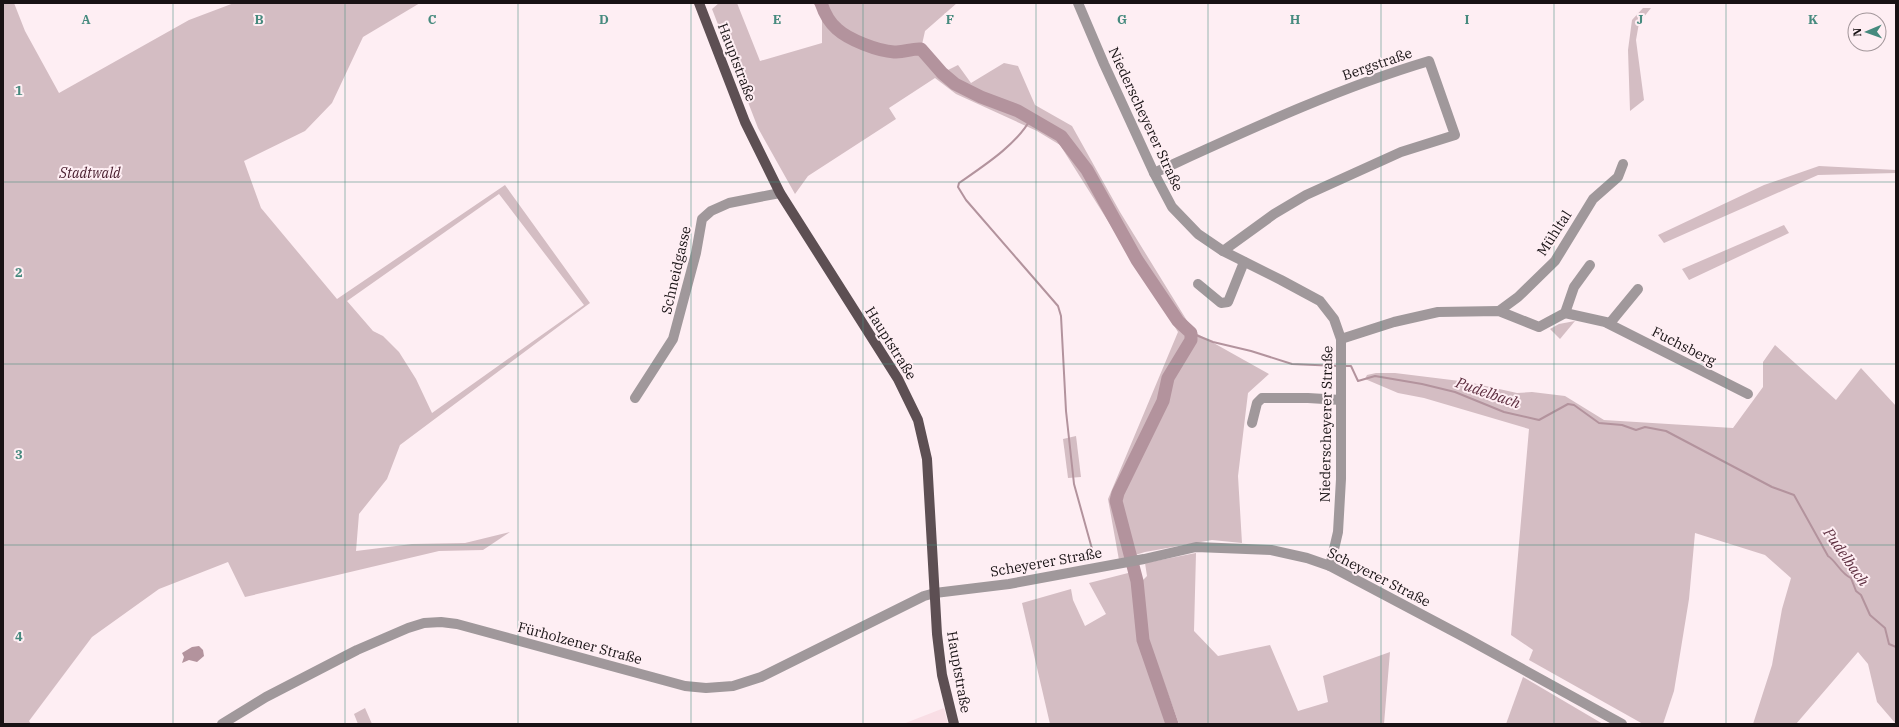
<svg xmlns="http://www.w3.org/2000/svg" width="1899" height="727" font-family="'IBM Plex Serif',serif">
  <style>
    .built { fill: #f9dee5 }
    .green { fill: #d4bdc3; fill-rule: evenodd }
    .water { fill: #b3939d }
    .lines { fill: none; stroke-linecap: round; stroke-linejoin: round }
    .stream { stroke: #b3939d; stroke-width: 2 }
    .river { stroke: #b3939d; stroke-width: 13 }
    .minor { stroke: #a0989b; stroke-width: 10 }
    .major { stroke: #5d4f53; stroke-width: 10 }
    .grid { fill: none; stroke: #468a7e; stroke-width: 1; stroke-opacity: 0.55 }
    .labels { text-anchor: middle; stroke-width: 4; stroke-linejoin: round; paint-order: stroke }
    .street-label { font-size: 14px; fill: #181214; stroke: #feeef3 }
    .park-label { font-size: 14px; font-style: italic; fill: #45192a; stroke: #feeef3 }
    .water-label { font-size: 15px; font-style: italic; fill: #5e2f40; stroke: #feeef3 }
    .grid-label { font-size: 13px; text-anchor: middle; font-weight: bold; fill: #468a7e; stroke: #feeef3; stroke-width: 4; stroke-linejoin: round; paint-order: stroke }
  </style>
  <rect width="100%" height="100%" fill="#feeef3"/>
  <!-- built -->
  <polygon class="built" points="944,708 948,724 903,724"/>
  <!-- green -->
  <g class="green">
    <path d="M3,3H14L25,31L59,93L189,20L234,3H420L363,37L332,103L305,131L244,161L261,208L337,299L505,185L590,303L400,445L387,479L359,514L356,551L412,544L465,543L510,532L483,550L439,551L245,597L228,562L159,589L92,637L29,721L31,724H3ZM499,194L584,305L432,413L416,379L399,352L383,336L373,331L347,301Z"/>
    <polygon points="719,3 737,3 760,61 822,43 822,14 813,3 957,3 925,31 921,49 942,73 958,65 971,83 1004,63 1018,66 1035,105 1072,126 1120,212 1194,332 1269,374 1248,393 1238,476 1242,543 1212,540 1145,552 1119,560 1108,499 1178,332 1060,145 1037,131 956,94 935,78 889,108 896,119 808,176 795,194 758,128 712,9"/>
    <polygon points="1643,8 1651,8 1639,23 1636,40 1644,100 1630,111 1628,50 1632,20"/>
    <polygon points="1819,166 1896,170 1896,173 1818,175 1664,243 1658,235 1764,185"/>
    <polygon points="1784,225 1789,233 1689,280 1682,269"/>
    <polygon points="1575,321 1560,339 1550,329 1559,324"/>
    <polygon points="1775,345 1836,400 1861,368 1896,406 1896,724 1877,702 1868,664 1858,652 1796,724 1753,724 1772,665 1782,609 1791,578 1765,555 1695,533 1689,599 1674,691 1663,724 1643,724 1529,660 1533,650 1511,635 1529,429 1424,398 1398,393 1365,379 1367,375 1376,373 1395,373 1468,382 1517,393 1532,392 1565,396 1604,420 1733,428 1763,387 1763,362"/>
    <polygon points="1076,436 1081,477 1068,478 1063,439"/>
    <polygon points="1196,553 1194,631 1218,656 1270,645 1298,711 1328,702 1323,676 1390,652 1384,724 1179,724 1148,639 1142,581 1147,576 1145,563"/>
    <polygon points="1132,572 1137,605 1139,636 1169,724 1050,724 1022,603 1071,589 1073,600 1085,626 1106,614 1089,583"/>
    <polygon points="1523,677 1603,724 1506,724"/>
    <polygon points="365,708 372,724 358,724 354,714"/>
  </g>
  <!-- water -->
  <polygon class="water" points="199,646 203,650 204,656 197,662 189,660 182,663 184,657 182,653 192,647"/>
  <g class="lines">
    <!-- stream -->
    <g class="stream">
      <path d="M1031,118C1018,144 982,167 959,183L958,187L966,200L1058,306L1061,316L1066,411L1074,484L1094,556"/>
      <polyline points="1191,333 1213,342 1251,351 1292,364 1338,366"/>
      <path d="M1344,366H1351L1358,381L1375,376L1422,384L1455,392L1504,412L1539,420L1568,404L1574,405L1599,423L1622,425L1636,430L1645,427L1666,431L1772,487L1794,495L1828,556C1837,562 1841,574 1851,578L1856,591L1861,595L1870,615L1885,628L1889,644L1896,647"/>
    </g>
    <!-- river -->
    <path class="river" d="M821,3C824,12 830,23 837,29C849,40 878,51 894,52C904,53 912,48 921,49L942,73L955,84L981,97L1018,111L1061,136L1087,170L1137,260L1178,321L1191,333V340L1168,378L1163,401L1118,493L1116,501L1137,581L1143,640L1172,724"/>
    <!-- minor -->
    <g class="minor">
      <polyline points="1078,3 1104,64 1154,173 1172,207 1198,234 1223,251 1281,280 1320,301 1334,319 1341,339 1341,479 1338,532 1330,566"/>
      <path d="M1154,173C1244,132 1335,89 1429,61L1455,135L1401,152L1306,195L1274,214L1223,251"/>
      <polyline points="1198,284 1221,303 1228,302 1244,262"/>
      <polyline points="1499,311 1518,297 1555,261 1593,199 1618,177 1623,164"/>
      <polyline points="1565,313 1610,323 1638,289"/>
      <polyline points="1607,323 1748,394"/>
      <polyline points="1341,339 1394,322 1438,312 1499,311 1539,327 1565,313 1574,287 1590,265"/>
      <polyline points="635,398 673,339 696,253 702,219 711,211 729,203 780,193"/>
      <polyline points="1252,423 1257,403 1262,398 1308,398 1341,400"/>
      <polyline points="222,724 266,697 357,650 408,628 424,623 441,622 457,624 685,686 706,688 733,686 761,677 924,596 935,593 1009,584 1144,559 1196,547 1271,550 1307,558 1330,566 1466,638 1622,724"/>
    </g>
    <!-- major -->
    <polyline class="major" points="699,3 745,122 780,193 898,379 918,420 927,459 937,634 942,675 954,724"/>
  </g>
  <!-- grid -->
  <path class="grid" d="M173,3V724M345,3V724M518,3V724M691,3V724M863,3V724M1036,3V724M1208,3V724M1381,3V724M1554,3V724M1726,3V724M3,182H1896M3,364H1896M3,545H1896"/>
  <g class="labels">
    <!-- street labels -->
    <g class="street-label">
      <text transform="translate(737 62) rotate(69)" y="5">Hauptstraße</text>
      <text transform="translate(1377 64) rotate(-19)" y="5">Bergstraße</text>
      <text transform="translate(1146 119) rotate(65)" y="5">Niederscheyerer Straße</text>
      <text transform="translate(1554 233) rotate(-57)" y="5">Mühltal</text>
      <text transform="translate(676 270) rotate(-77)" y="5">Schneidgasse</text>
      <text transform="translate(891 343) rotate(58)" y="5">Hauptstraße</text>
      <text transform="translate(1684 346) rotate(27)" y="5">Fuchsberg</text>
      <text transform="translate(1326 424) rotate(-89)" y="5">Niederscheyerer Straße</text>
      <text transform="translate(1046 562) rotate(-10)" y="5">Scheyerer Straße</text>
      <text transform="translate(1379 577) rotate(27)" y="5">Scheyerer Straße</text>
      <text transform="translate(580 643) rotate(15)" y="5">Fürholzener Straße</text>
      <text transform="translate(959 672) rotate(80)" y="5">Hauptstraße</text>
    </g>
    <!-- park labels -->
    <g class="park-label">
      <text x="90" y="178">Stadtwald</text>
    </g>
    <!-- water labels -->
    <g class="water-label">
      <text transform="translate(1488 393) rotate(19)" y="5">Pudelbach</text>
      <text transform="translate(1846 557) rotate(55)" y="5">Pudelbach</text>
    </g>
  </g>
  <g class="grid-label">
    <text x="86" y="24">A</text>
    <text x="259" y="24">B</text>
    <text x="432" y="24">C</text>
    <text x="604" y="24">D</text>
    <text x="777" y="24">E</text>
    <text x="950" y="24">F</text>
    <text x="1122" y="24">G</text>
    <text x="1295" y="24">H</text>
    <text x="1467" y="24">I</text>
    <text x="1640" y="24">J</text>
    <text x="1813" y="24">K</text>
    <text x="19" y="95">1</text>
    <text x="19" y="277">2</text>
    <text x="19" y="459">3</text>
    <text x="19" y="641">4</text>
  </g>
  <!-- border -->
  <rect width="1899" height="727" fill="none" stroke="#181214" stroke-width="8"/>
  <!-- north arrow -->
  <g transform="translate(1867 32) rotate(268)"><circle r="19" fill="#feeef3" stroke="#a2969a"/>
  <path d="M0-3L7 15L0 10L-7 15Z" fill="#468a7e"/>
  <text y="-6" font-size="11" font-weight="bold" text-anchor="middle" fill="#181214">N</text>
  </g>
</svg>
